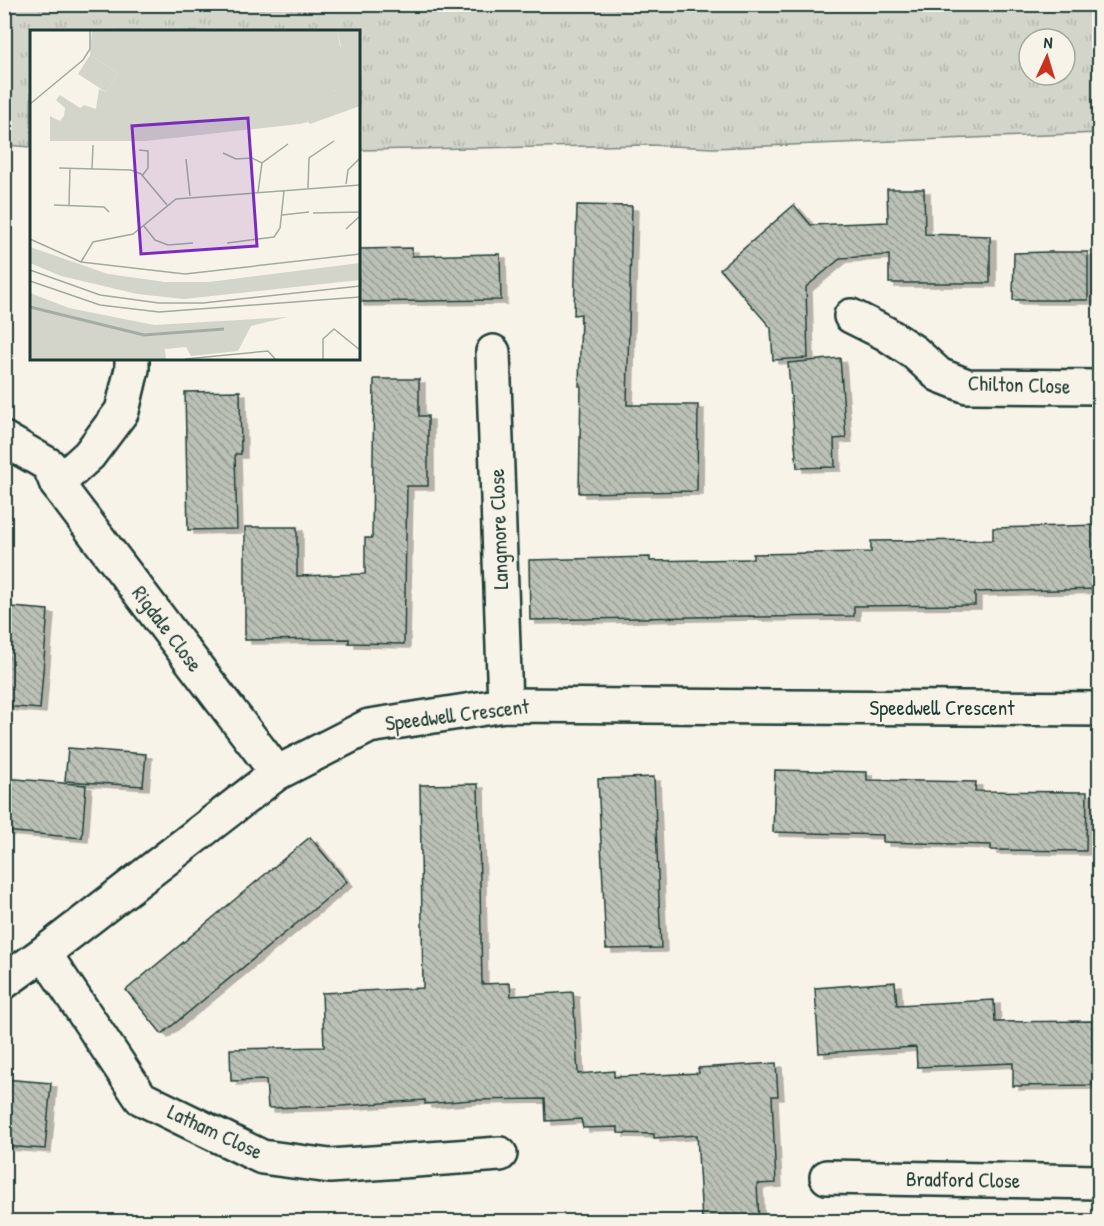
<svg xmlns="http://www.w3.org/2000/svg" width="1104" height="1226" font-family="'Patrick Hand',sans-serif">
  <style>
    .grass { fill: url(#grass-tufts); stroke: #79897f; stroke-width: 1.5; fill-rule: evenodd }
    .building { fill: url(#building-back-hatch); stroke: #1f3d34; stroke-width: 1.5; filter: url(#shadow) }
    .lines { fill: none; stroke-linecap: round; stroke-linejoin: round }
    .minor-casing { stroke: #1f3d34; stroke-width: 38 }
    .minor { stroke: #f7f3e8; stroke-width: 33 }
    .labels { text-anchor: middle; stroke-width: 4.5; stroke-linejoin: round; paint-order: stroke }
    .street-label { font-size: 21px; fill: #1f3d34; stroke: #f7f3e8 }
    .inset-river { fill: none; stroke: #a4ada3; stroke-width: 3 }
    .inset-road { fill: none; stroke: #a1aaa0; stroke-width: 1.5 }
    .view { fill: #7b2cbf; fill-opacity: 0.15; stroke: #7b2cbf; stroke-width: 3 }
    .inset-edge { fill: none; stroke: #1f3d34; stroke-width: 3 }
  </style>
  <defs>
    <pattern id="grass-tufts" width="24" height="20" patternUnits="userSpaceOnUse" patternTransform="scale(1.5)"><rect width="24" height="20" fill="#d3d5ca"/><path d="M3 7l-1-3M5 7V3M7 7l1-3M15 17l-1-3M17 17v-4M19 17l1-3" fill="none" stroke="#b5b8ae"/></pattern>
    <pattern id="building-back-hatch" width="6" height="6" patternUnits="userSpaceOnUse" patternTransform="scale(1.5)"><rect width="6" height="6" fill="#bbc1b6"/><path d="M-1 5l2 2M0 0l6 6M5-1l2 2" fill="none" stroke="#979e95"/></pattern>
    <filter id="shadow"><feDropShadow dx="6" dy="4" stdDeviation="0" flood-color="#0004"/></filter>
  </defs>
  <rect width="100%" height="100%" fill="#f7f3e8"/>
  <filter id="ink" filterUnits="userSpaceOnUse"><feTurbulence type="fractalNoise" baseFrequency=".0167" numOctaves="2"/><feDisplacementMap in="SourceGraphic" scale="12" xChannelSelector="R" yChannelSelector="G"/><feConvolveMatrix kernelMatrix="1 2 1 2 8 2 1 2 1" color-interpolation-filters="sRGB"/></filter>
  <g filter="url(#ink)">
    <!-- grass -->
    <path class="grass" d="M4,5H1099V133L713,148L650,145L359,150L358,32H32L31,147L5,145ZM1029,39H1065V75H1029Z"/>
    <!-- building -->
    <g class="building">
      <polygon points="887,189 924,189 925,234 990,236 990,283 889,283 889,255 841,258 806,287 808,358 773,360 771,328 720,269 794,205 811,225 888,222"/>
      <polygon points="577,205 632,206 627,405 698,405 697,491 579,493 581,386 579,386 581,314 574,315"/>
      <polygon points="412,248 412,256 500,254 501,300 358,302 358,249"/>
      <polygon points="1049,252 1088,252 1088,300 1013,300 1014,253"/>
      <polygon points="840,358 846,438 834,439 835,467 797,468 788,363"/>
      <polygon points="374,379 419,379 419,416 428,416 428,486 407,486 404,644 349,643 349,639 245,640 245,527 297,527 297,576 365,574 365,538 372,538"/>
      <polygon points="240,391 241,454 235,454 237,529 188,530 185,392"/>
      <polygon points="1100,525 1100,589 975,592 975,605 854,606 854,616 754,617 754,616 530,620 529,560 650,557 650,561 753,559 753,554 871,552 871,541 993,540 993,528"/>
      <polygon points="12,607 48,610 40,709 4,706"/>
      <polygon points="68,748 146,754 143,786 65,781"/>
      <polygon points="775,770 867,772 867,780 976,782 975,791 1087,792 1086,851 991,850 991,845 883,842 883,835 773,832"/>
      <polygon points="654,777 661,948 606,949 598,779"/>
      <polygon points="4,778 86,785 82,838 4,831"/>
      <polygon points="478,784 482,984 510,983 511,996 573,992 578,1074 614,1071 614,1077 699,1073 698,1068 776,1063 778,1096 772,1096 776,1183 757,1184 759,1221 702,1221 697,1135 654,1138 654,1134 618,1133 618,1127 583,1128 581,1119 546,1121 545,1099 471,1100 425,1104 425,1100 341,1106 268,1108 266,1080 231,1081 230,1049 324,1047 322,993 423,988 420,785"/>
      <polygon points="310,837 347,882 162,1034 126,990"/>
      <polygon points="895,982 897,1005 994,1000 995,1022 1092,1021 1093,1085 1013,1086 1013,1063 917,1067 916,1047 819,1053 815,988"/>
      <polygon points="4,1079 51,1083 45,1149 4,1146"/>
    </g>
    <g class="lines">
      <defs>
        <g id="minor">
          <polyline points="851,316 885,333 914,352 939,375 967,386 1100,387"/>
          <polyline points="493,352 505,705"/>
          <polyline points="4,439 49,465 57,484 277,773"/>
          <polyline points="57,484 89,455 122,411 132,369 132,358"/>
          <polyline points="44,953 141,1098 262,1157 330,1166 500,1154"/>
          <polyline points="4,982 44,953 277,773 369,726 505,705 1100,709"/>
          <polyline points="827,1177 1100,1182"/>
        </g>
      </defs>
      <!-- minor casing -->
      <use href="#minor" class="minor-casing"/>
      <!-- minor -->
      <use href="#minor" class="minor"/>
    </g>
  </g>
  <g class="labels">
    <!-- street labels -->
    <g class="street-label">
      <text transform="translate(1019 385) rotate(2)" y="7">Chilton Close</text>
      <text transform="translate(499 529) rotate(-92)" y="7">Langmore Close</text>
      <text transform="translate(167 629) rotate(53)" y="7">Rigdale Close</text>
      <text x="942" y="715">Speedwell Crescent</text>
      <text transform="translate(457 715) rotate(-7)" y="7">Speedwell Crescent</text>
      <text transform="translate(215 1132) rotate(25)" y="7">Latham Close</text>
      <text transform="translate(963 1180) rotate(1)" y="7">Bradford Close</text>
    </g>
  </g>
  <!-- overview -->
  <g transform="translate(30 30)">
    <rect width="330" height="330" fill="#f7f3e8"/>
    <path d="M62,0H307L310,16L328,40V49L327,57L302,61L276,89L278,92L270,94L116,111H20V86L30,91L34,86L35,78L26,70L30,65L50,78L54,75L66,79L69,59L76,62L88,43L60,25Z" fill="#d3d5ca"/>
    <path d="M307,0H329L330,4V76L280,94L276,89L277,74L302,61L327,56L328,40L313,26ZM0,217L78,244L135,252H179L330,233V250L154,269L107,264L31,246L0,233ZM0,263L39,278L124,295L258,287L221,296L208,321L161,326L156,317L135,319L136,330H0Z" fill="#d3d5ca"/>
    <path d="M76,0H117V21L76,22ZM60,25L88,43L76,62L48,44Z" fill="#d3d5ca"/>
    <path class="inset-river" d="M0,277L114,305L194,299"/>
    <path class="inset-road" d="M0,74L53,30L60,19V0M109,120L118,121V138L112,146M193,123L206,129L222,128L232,133M156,129L160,166M29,138L101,140L111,144L137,175M62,139L63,115M316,154L318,140L330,128M278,158L279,128L304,111M228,162L232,133L258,114M24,175L74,177L79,182M39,175L40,138M283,183L330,182M252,185L279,182M114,196L125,210L138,215L163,213M316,199L330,186M0,209L51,232L155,244L330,224M197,213L244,207L250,198L254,161M51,232L63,212L103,204L146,169L330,155M0,240L70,265L129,273H173L330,256M0,251L70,275L129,282L330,267M155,329L238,321L246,330M293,330V309L304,299L330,320"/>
    <path class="view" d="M218,88L227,216L111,224L102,96Z"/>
    <rect width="330" height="330" class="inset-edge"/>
  </g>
  <!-- margin -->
  <rect width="1104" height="1226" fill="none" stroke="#f7f3e8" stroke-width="24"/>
  <rect x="12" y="12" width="1080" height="1202" fill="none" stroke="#1f3d34" stroke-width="2" filter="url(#ink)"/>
  <!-- north arrow -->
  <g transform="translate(1047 57) rotate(4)"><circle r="28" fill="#f7f3e8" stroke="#a1aaa0" stroke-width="1.5"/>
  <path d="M0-4.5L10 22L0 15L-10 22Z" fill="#c8321e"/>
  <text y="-9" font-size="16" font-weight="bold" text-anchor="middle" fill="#1f3d34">N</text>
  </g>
</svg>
